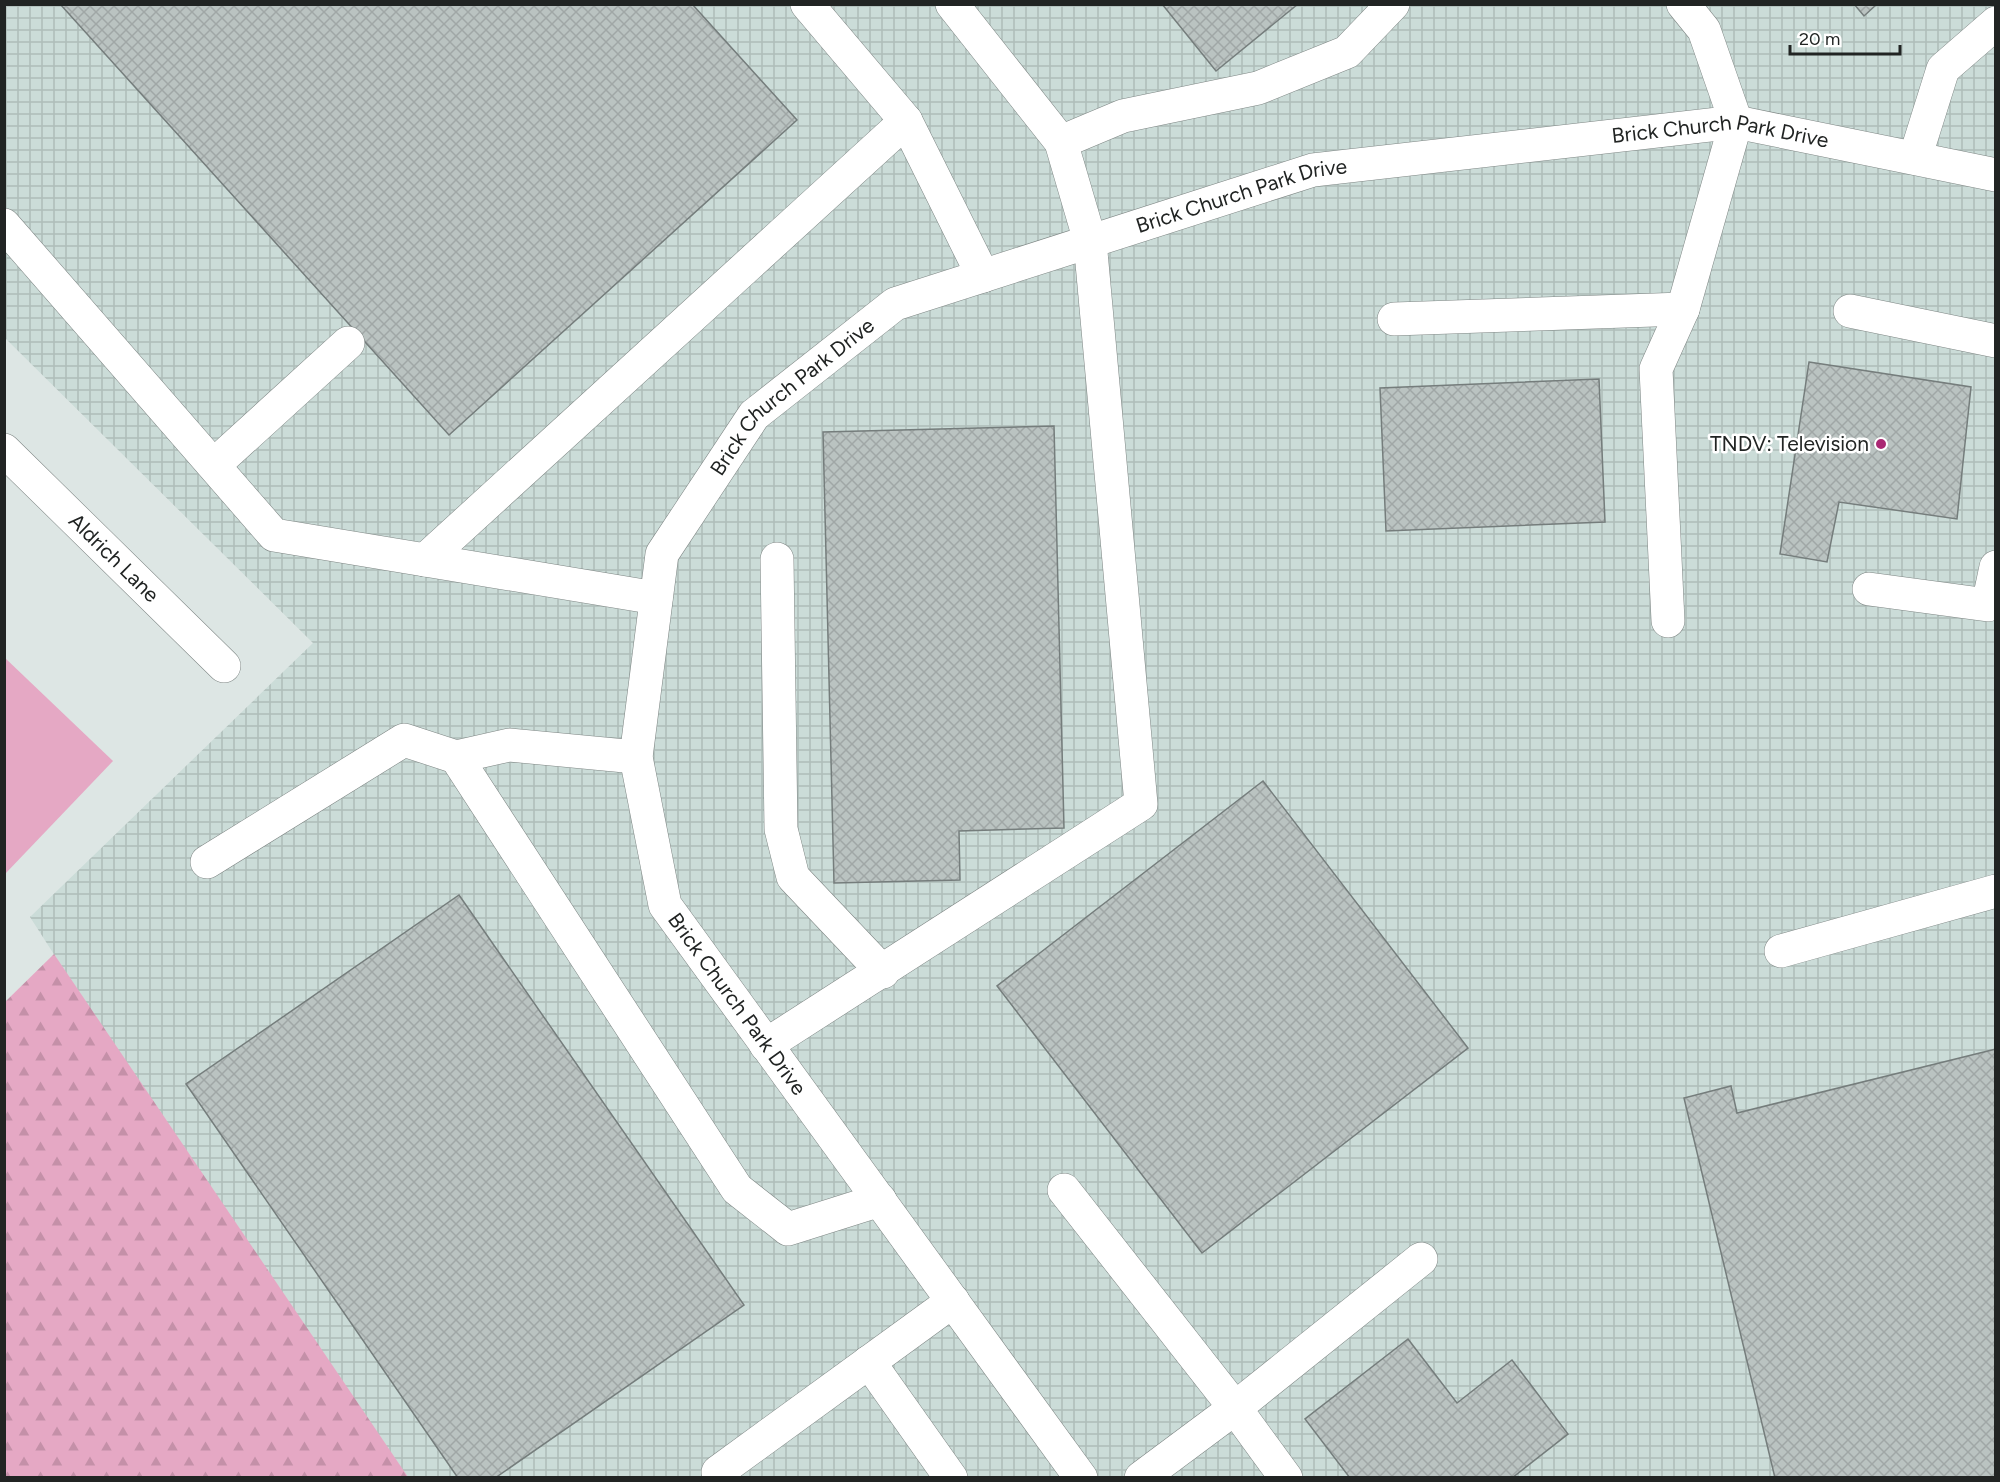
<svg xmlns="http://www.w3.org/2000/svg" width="2000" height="1482" font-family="Figtree,sans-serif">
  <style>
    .industrial { fill: url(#industrial-grid) }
    .forest { fill: url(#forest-firs) }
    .park { fill: #e5a8c4 }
    .building { fill: url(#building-cross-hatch); stroke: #757d7c; stroke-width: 1.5 }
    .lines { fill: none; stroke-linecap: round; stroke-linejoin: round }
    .minor-casing { stroke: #7e8684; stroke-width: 34 }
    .minor { stroke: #fff; stroke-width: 33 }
    .poi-dot { fill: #aa2873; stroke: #fff; stroke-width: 2 }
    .labels { text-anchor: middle; stroke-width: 5; stroke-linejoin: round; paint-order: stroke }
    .street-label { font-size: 21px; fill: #212423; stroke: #fff }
    .poi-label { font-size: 21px; fill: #212423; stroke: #fff; text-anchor: end }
  </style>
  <defs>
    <pattern id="industrial-grid" width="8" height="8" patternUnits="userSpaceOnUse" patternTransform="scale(1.5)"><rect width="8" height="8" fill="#cbdcd8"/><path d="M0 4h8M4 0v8" fill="none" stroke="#aebdb9"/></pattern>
    <pattern id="forest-firs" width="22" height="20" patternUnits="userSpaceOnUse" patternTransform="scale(1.5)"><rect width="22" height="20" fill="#e5a8c4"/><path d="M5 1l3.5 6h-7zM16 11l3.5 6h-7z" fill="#c490a8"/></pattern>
    <pattern id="building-cross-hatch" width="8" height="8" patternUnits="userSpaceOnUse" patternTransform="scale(1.5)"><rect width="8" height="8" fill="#bac3c1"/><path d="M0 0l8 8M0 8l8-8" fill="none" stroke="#a0a7a6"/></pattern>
  </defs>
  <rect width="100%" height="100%" fill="#dde6e4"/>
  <!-- industrial -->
  <polygon class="industrial" points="4,5 1995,5 1995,1477 389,1477 30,917 313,643 5,338"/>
  <!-- forest -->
  <polygon class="forest" points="54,954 408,1477 5,1477 5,1002"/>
  <!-- park -->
  <polygon class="park" points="4,657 113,761 5,874 4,874"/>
  <!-- building -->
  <g class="building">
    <polygon points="60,4 692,4 797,120 449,435"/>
    <polygon points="1162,4 1298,4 1216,71"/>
    <polygon points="1854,4 1877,4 1864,16"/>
    <polygon points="1809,362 1971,387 1957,519 1839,502 1827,562 1780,554"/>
    <polygon points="1599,379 1605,522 1386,531 1380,388"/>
    <polygon points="1054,426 1064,828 959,831 960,880 834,883 823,432"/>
    <polygon points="1263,781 1468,1048 1202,1253 997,986"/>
    <polygon points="459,895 744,1305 495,1478 458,1478 186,1084"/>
    <polygon points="1996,1049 1996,1478 1775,1478 1684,1098 1731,1086 1737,1113"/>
    <polygon points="1408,1339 1457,1403 1512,1360 1568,1434 1512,1478 1350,1478 1305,1419"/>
  </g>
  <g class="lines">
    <defs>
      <g id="minor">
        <polyline points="807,4 906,121 983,276"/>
        <polyline points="1061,142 1123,116 1258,88 1347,52 1393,4"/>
        <polyline points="1915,158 1943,69 1996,23"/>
        <polyline points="4,225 274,535 656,598"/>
        <polyline points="1850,311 1996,341"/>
        <polyline points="1394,319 1683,309"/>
        <path id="s1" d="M4,450L224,666"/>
        <polyline points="214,465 348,343"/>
        <polyline points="777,559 781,829 793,877 883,972"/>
        <polyline points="425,560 906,121"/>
        <polyline points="1869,589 1988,605 1996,567"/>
        <polyline points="1668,621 1656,369 1683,309 1736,122 1704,30 1683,4"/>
        <polyline points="456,757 737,1189 788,1229 880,1200"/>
        <polyline points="207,862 404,740 456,757 509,745 636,757"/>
        <polyline points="1781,951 1996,891"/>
        <polyline points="766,1045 1141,804 1090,241 1061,142 952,4"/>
        <polyline points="1064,1190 1235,1408 1141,1478"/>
        <polyline points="869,1362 951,1478"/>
        <polyline points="718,1472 953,1301"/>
        <path id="s2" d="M1081,1478L665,905L636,757L662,554L754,415L895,304L1313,170L1736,122L1996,175"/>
        <polyline points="1286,1478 1235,1408 1421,1259"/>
      </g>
    </defs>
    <!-- minor casing -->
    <use href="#minor" class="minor-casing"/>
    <!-- minor -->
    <use href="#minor" class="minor"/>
  </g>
  <!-- markers -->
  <circle class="poi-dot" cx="1881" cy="444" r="6"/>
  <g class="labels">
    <!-- street labels -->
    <g class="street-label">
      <text dy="7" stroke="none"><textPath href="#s2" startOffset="2259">Brick Church Park Drive</textPath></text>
      <text dy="7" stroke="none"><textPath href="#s2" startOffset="1773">Brick Church Park Drive</textPath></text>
      <text dy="7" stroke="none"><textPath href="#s2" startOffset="1270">Brick Church Park Drive</textPath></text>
      <text dy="7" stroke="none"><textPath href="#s1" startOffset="154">Aldrich Lane</textPath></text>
      <text transform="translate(737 1004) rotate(54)" y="7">Brick Church Park Drive</text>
    </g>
    <!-- poi labels -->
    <g class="poi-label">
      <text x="1869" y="451">TNDV: Television</text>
    </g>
  </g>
  <!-- border -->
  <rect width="2000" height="1482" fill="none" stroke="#212423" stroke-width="12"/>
  <!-- scale -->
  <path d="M1790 45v9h110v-9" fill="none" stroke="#212423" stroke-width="3"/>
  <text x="1799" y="45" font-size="18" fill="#212423" stroke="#ffffff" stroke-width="4.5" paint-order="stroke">20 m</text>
</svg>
